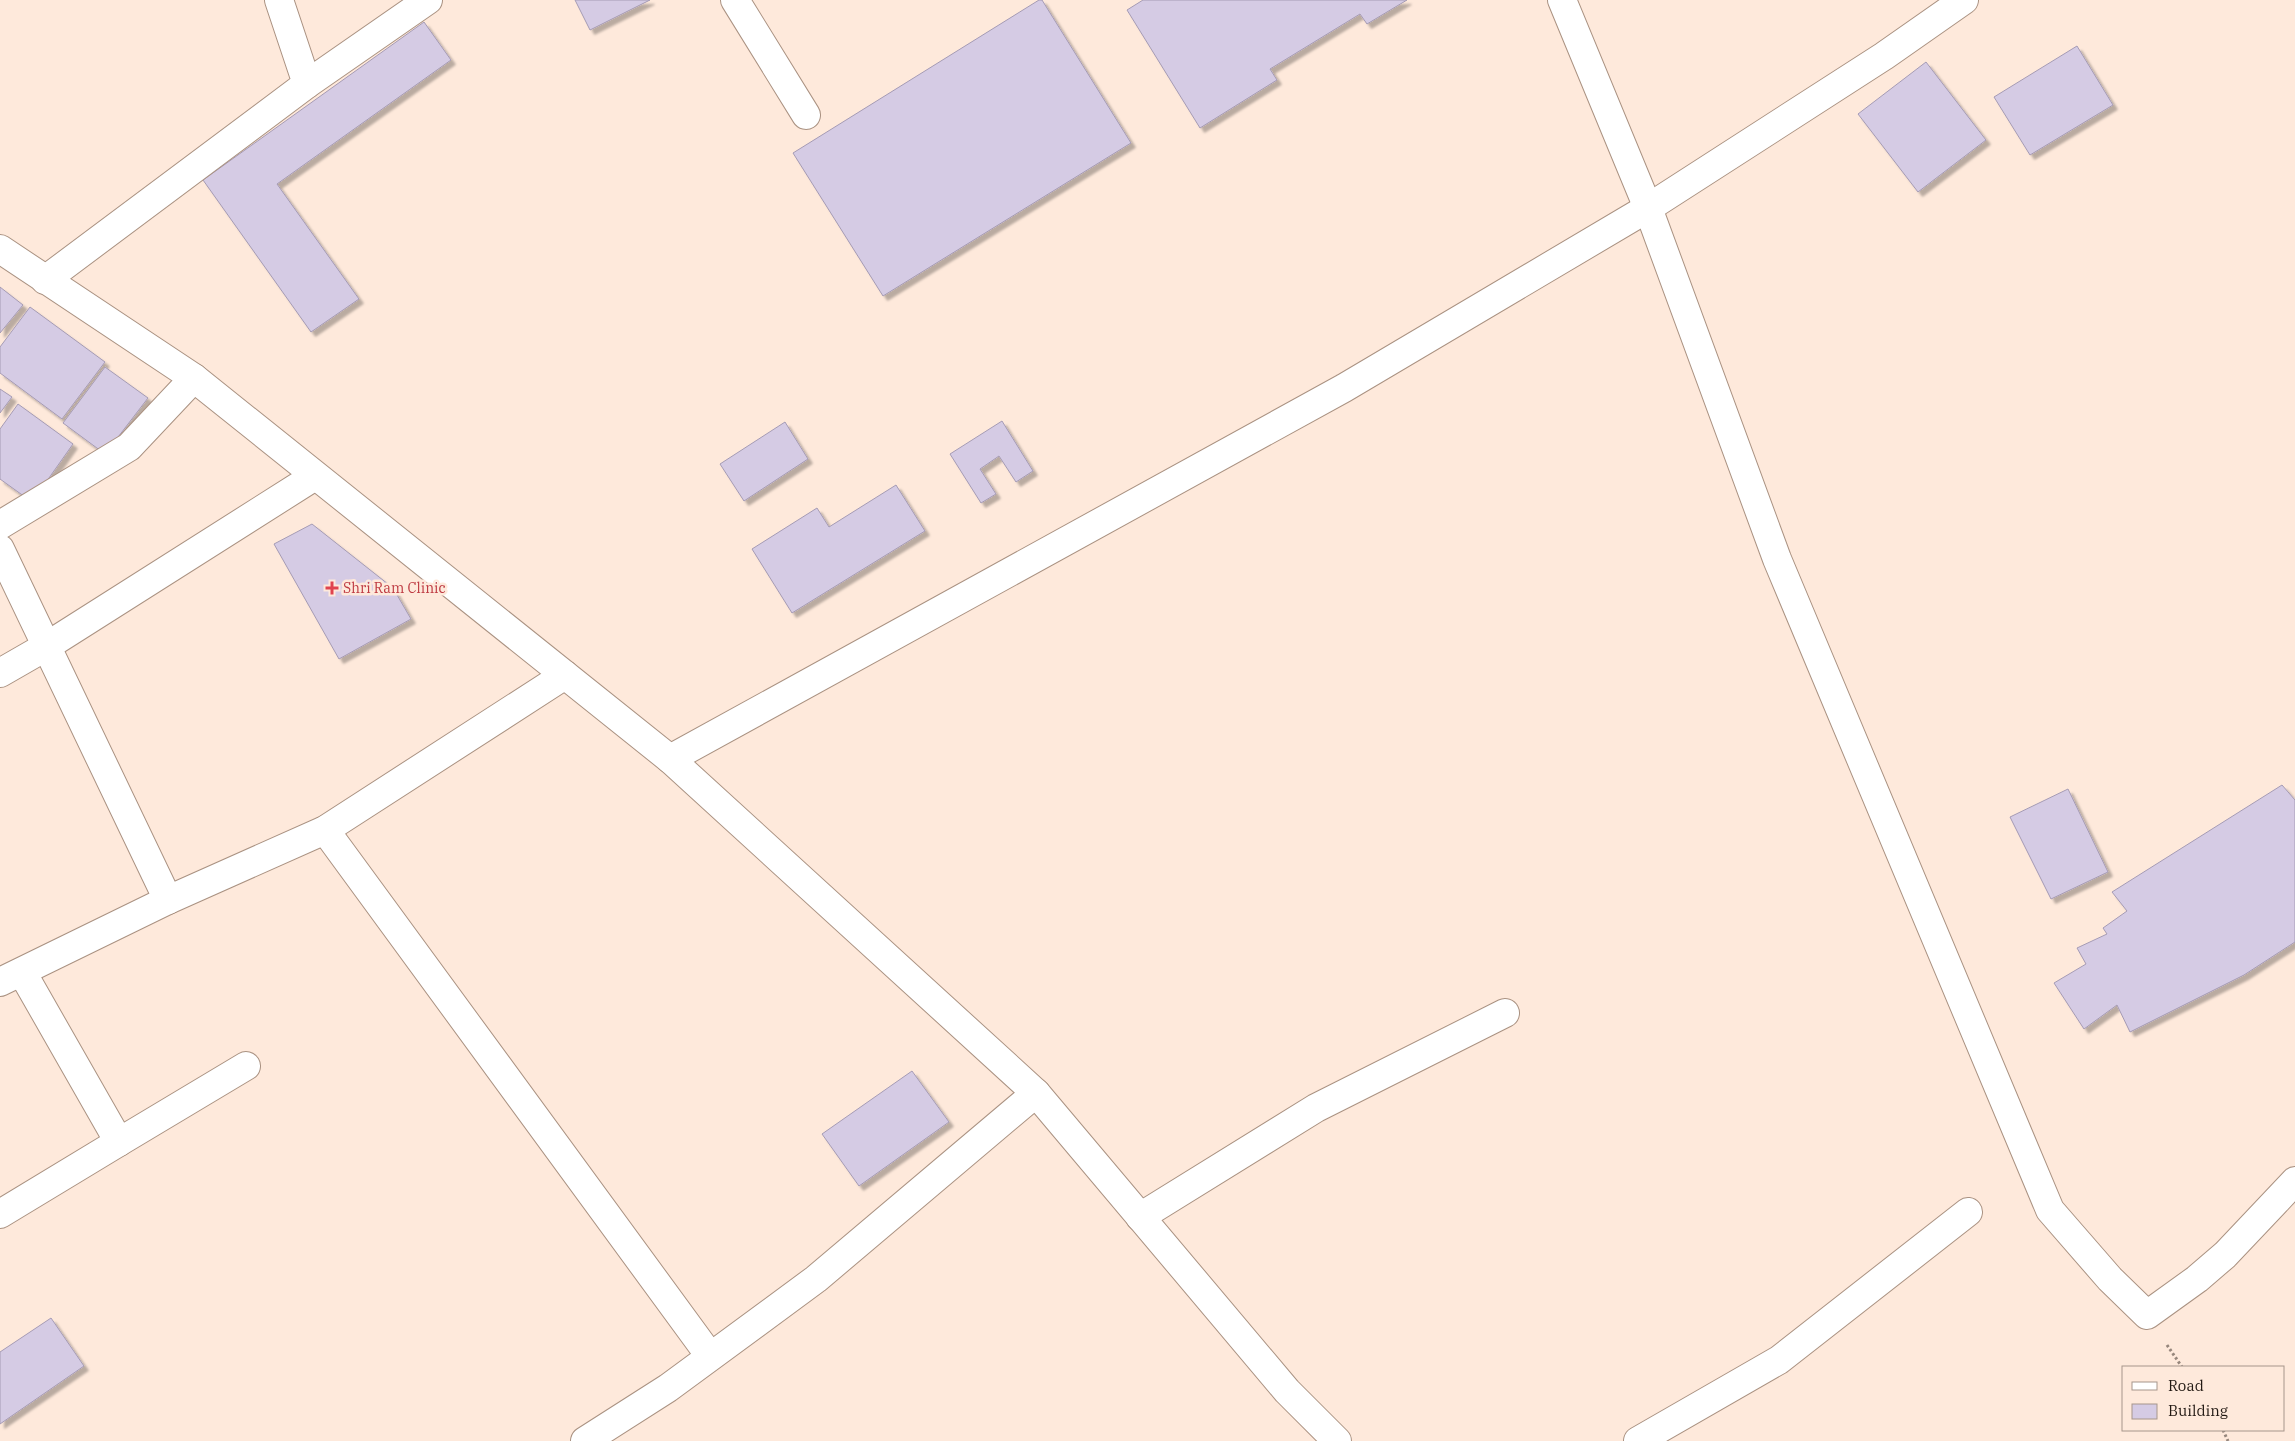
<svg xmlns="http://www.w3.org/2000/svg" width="2295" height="1441" font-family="'IBM Plex Serif',serif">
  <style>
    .building { fill: #d5cbe4; stroke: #a59bb4; filter: url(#shadow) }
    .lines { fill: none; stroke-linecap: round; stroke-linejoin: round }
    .minor-casing { stroke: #aa9282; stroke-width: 30 }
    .tertiary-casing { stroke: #aa9282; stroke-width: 30 }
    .path { stroke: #96867c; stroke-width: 3; stroke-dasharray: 2.5 2.5; stroke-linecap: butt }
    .minor { stroke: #fff; stroke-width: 28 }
    .tertiary { stroke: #fff; stroke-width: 28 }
    .health-dot { fill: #e0444e; stroke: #fee9db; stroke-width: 2 }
    .labels { text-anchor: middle; stroke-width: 5; stroke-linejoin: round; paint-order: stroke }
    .health-label { font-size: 14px; fill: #be3a42; stroke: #fee9db; text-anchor: start }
  </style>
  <defs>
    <filter id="shadow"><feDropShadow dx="4.5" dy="4.5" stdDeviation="1" flood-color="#0004"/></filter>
  </defs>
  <rect width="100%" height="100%" fill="#fee9db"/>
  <!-- building -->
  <g class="building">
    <polygon points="575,0 650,0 590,30"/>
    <polygon points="1039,0 1042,0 1131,143 883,296 793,153"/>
    <polygon points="1143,0 1407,0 1367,24 1360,14 1270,69 1277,80 1200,128 1127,10"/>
    <polygon points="424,22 451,60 277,184 359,299 311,332 203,180"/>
    <polygon points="2077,46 2113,105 2030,155 1994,97"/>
    <polygon points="1926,62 1986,140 1918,192 1858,114"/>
    <polygon points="0,287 23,305 0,333"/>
    <polygon points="30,307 105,362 62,419 0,373 0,347"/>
    <polygon points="105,367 148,398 105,454 63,423"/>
    <polygon points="0,389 12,397 0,413"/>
    <polygon points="18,404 73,444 32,502 0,479 0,429"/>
    <polygon points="1002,421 1033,471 1016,482 999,456 980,469 996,494 981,503 950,454"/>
    <polygon points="785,422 808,459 744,501 720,464"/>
    <polygon points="896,485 925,531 792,613 752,549 817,508 829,527"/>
    <polygon points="312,524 393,588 411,619 339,659 274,544"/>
    <polygon points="2282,785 2295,800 2295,942 2244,975 2130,1032 2117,1005 2084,1029 2054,983 2086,964 2077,948 2107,934 2103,928 2127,911 2112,892"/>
    <polygon points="2068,789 2108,872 2051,899 2010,817"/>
    <polygon points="912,1071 949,1122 859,1186 822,1134"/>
    <polygon points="51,1318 84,1366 0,1424 0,1352"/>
  </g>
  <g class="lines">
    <defs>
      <g id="minor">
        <polyline points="735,0 806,115"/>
        <polyline points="1562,0 1648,208 1777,559 2050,1210 2110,1279 2147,1315 2197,1279 2225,1255 2295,1181"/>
        <polyline points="307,84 428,0"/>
        <polyline points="45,280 307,84 279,0"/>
        <polyline points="0,525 129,447 194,378"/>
        <polyline points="0,549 168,900"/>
        <polyline points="0,673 47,646 315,476"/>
        <polyline points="670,759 1344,388 1648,208 1884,56 1964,0"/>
        <polyline points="325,830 710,1356"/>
        <polyline points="22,972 119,1142 246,1066"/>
        <polyline points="0,982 168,900 325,830 565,675"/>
        <polyline points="0,1214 119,1142"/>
        <polyline points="1140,1217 1316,1108 1505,1013"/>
        <polyline points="585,1441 668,1388 816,1279 1036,1093"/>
        <polyline points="1638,1441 1779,1360 1968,1212"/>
      </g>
      <polyline id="tertiary" points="0,249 194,378 670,759 1036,1093 1287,1391 1337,1441"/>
    </defs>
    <!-- minor casing -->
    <use href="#minor" class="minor-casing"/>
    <!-- tertiary casing -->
    <use href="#tertiary" class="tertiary-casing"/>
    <!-- path -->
    <g class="path">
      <polyline points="2167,1345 2182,1367"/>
      <polyline points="2223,1430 2228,1441"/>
    </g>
    <!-- minor -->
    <use href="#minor" class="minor"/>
    <!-- tertiary -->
    <use href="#tertiary" class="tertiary"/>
  </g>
  <!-- markers -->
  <path class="health-dot" d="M329.5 580.5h5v5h5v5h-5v5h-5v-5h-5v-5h5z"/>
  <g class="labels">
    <!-- health labels -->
    <g class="health-label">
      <text x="343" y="593">Shri Ram Clinic</text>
    </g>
  </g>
  <!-- legend -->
  <rect x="2122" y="1366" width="162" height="65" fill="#fee9db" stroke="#a6968b"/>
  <rect x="2132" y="1382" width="25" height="8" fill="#ffffff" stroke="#a6968b"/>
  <text x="2168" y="1391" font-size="15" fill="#221913">Road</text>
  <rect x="2132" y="1404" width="25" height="15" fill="#d5cbe4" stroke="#a6968b"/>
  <text x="2168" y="1416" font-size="15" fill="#221913">Building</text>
</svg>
